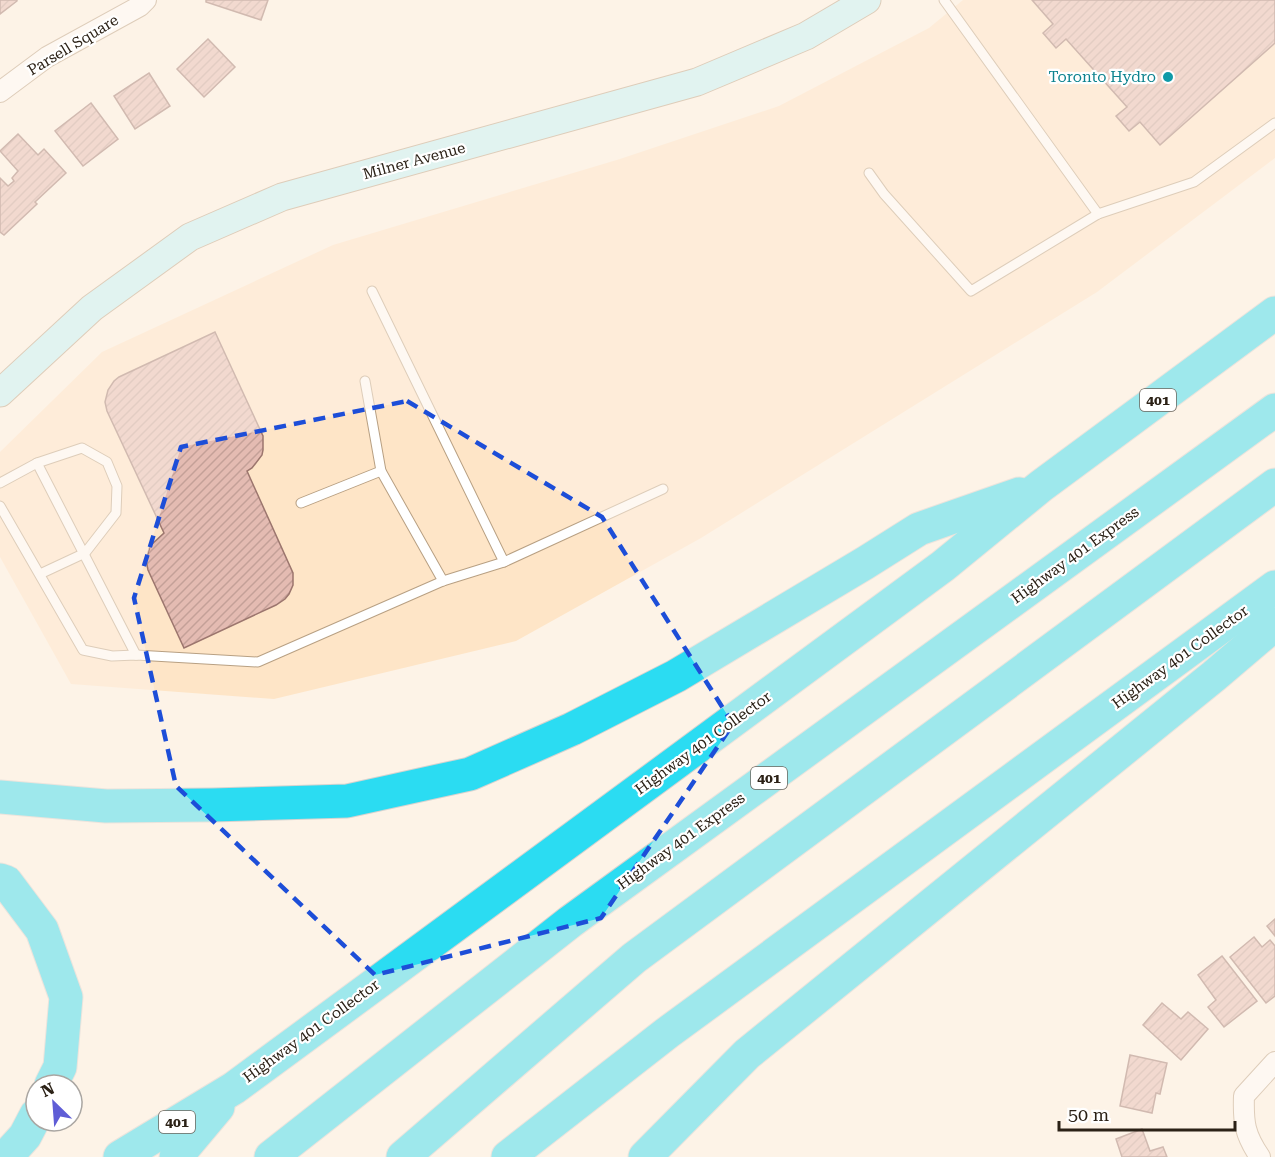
<svg xmlns="http://www.w3.org/2000/svg" width="1275" height="1157" font-family="'Roboto Serif',serif">
  <style>
    .built { fill: #fee5c7 }
    .building { fill: url(#building-hatch); stroke: #9c766e; stroke-width: 1.5 }
    .lines { fill: none; stroke-linecap: round; stroke-linejoin: round }
    .lane-casing { stroke: #b8a083; stroke-width: 11 }
    .street-casing { stroke: #b8a083; stroke-width: 22 }
    .secondary-casing { stroke: #b8a083; stroke-width: 29 }
    .highway-casing { stroke: #d5d3d0; stroke-width: 35 }
    .lane { stroke: #fff; stroke-width: 9 }
    .street { stroke: #fff; stroke-width: 20 }
    .secondary { stroke: #bff4fb; stroke-width: 27 }
    .highway { stroke: #2bdcf2; stroke-width: 33 }
    .marked { fill: none; stroke: #1d4ed8; stroke-width: 4.5; stroke-dasharray: 12 8; stroke-linejoin: round }
    .culture-dot { fill: #0f9aa8; stroke: #fff; stroke-width: 2 }
    .labels { text-anchor: middle; stroke-width: 4.5; stroke-linejoin: round; paint-order: stroke }
    .shield { fill: #fff; stroke: #6b645c; stroke-width: 1.5 }
    .shield-label { font-size: 14px; font-weight: bold; fill: #2b2116 }
    .street-label { font-size: 15px; fill: #2b2116; stroke: #fff }
    .culture-label { font-size: 15px; fill: #0d838f; stroke: #fff; text-anchor: end }
  </style>
  <defs>
    <pattern id="building-hatch" width="6" height="6" patternUnits="userSpaceOnUse" patternTransform="scale(1.5)"><rect width="6" height="6" fill="#e4bbb2"/><path d="M-1 1l2-2M0 6l6-6M5 7l2-2" fill="none" stroke="#c4a098"/></pattern>
  </defs>
  <rect width="100%" height="100%" fill="#fdf3e7"/>
  <!-- built -->
  <polygon class="built" points="963,0 1275,0 1275,158 1097,292 701,538 516,641 274,699 71,684 0,557 0,452 102,352 333,245 620,159 779,106 929,28"/>
  <!-- building -->
  <g class="building">
    <polygon points="0,0 17,0 17,1 0,14"/>
    <polygon points="206,0 268,0 261,20 206,2"/>
    <polygon points="1032,0 1275,0 1275,43 1160,145 1140,122 1129,131 1116,116 1127,107 1066,39 1056,48 1043,33 1053,24"/>
    <polygon points="208,39 235,67 204,97 177,69"/>
    <polygon points="149,73 170,106 135,129 114,96"/>
    <polygon points="91,103 118,139 83,166 55,131"/>
    <polygon points="18,134 38,155 44,149 66,173 35,202 37,204 4,235 0,232 0,178 8,186 14,181 12,178 18,171 0,151"/>
    <polygon points="215,332 263,436 263,450 262,455 252,468 247,471 293,573 293,585 289,594 285,599 276,605 184,648 148,570 146,560 150,546 164,533 107,411 105,402 108,390 114,381 119,377"/>
    <polygon points="1275,919 1275,936 1267,926"/>
    <polygon points="1254,937 1262,947 1270,940 1275,946 1275,996 1266,1003 1230,957"/>
    <polygon points="1222,956 1257,1001 1224,1027 1208,1007 1216,1000 1198,975"/>
    <polygon points="1162,1003 1181,1019 1188,1012 1208,1029 1181,1060 1143,1025"/>
    <polygon points="1130,1055 1167,1063 1160,1094 1156,1093 1152,1113 1120,1106"/>
    <polygon points="1142,1129 1150,1151 1163,1147 1167,1157 1122,1157 1116,1139"/>
  </g>
  <g class="lines">
    <defs>
      <g id="lane">
        <polyline points="944,0 1098,214"/>
        <polyline points="869,173 884,194 971,291 1098,214 1194,182 1275,123"/>
        <polyline points="372,291 504,562"/>
        <polyline points="365,381 381,471 443,581"/>
        <polyline points="37,463 136,655"/>
        <polyline points="0,483 37,463 82,448 107,462 117,486 116,513 85,553 40,574"/>
        <polyline points="301,503 381,471"/>
        <polyline points="0,506 83,650 112,656 136,655 258,662 443,581 504,562 663,489"/>
      </g>
      <g id="street">
        <polyline points="0,92 47,57 140,6 146,0"/>
        <path d="M1260,1157C1245,1135 1243,1123 1244,1096L1275,1062"/>
      </g>
      <polyline id="secondary" points="0,393 92,308 190,237 282,197 697,82 806,36 867,0"/>
      <g id="highway">
        <polyline points="0,797 106,806 212,805 347,801 470,774 572,729 676,676 865,563 919,529 1019,494"/>
        <polyline points="0,880 6,882 42,930 66,997 60,1067 51,1085"/>
        <polyline points="6,1157 25,1136 36,1115"/>
        <polyline points="120,1157 234,1088 943,566 1041,486 1275,313"/>
        <polyline points="176,1157 218,1107"/>
        <polyline points="271,1157 570,922 1275,410"/>
        <polyline points="403,1157 634,958 1275,485"/>
        <polyline points="508,1157 667,1033 1275,587"/>
        <polyline points="645,1157 747,1054 1214,676 1275,624"/>
      </g>
    </defs>
    <!-- lane casing -->
    <use href="#lane" class="lane-casing"/>
    <!-- street casing -->
    <use href="#street" class="street-casing"/>
    <!-- secondary casing -->
    <use href="#secondary" class="secondary-casing"/>
    <!-- highway casing -->
    <use href="#highway" class="highway-casing"/>
    <!-- lane -->
    <use href="#lane" class="lane"/>
    <!-- street -->
    <use href="#street" class="street"/>
    <!-- secondary -->
    <use href="#secondary" class="secondary"/>
    <!-- highway -->
    <use href="#highway" class="highway"/>
  </g>
  <!-- marked area -->
  <path d="M0 0H1275V1157H0ZM407,401L602,517L733,724L601,918L375,975L176,786L134,598L181,447Z" fill="#fdf3e7" fill-opacity=".55" fill-rule="evenodd"/>
  <path class="marked" d="M407,401L602,517L733,724L601,918L375,975L176,786L134,598L181,447Z"/>
  <!-- markers -->
  <circle class="culture-dot" cx="1168" cy="77" r="6"/>
  <g class="labels">
    <!-- shield labels -->
    <g class="shield">
      <rect x="1140" y="389" width="36" height="22" rx="4.5"/>
      <rect x="751" y="767" width="36" height="22" rx="4.5"/>
      <rect x="159" y="1111" width="36" height="22" rx="4.5"/>
    </g>
    <g class="shield-label">
      <text x="1158" y="405">401</text>
      <text x="769" y="783">401</text>
      <text x="177" y="1127">401</text>
    </g>
    <!-- street labels -->
    <g class="street-label">
      <text transform="translate(73 45) rotate(-31)" y="5">Parsell Square</text>
      <text transform="translate(414 161) rotate(-15)" y="5">Milner Avenue</text>
      <text transform="translate(1075 555) rotate(-36)" y="5">Highway 401 Express</text>
      <text transform="translate(1180 657) rotate(-36)" y="5">Highway 401 Collector</text>
      <text transform="translate(703 743) rotate(-36)" y="5">Highway 401 Collector</text>
      <text transform="translate(681 841) rotate(-36)" y="5">Highway 401 Express</text>
      <text transform="translate(311 1031) rotate(-36)" y="5">Highway 401 Collector</text>
    </g>
    <!-- culture labels -->
    <g class="culture-label">
      <text x="1156" y="82">Toronto Hydro</text>
    </g>
  </g>
  <!-- north arrow -->
  <g transform="translate(54 1103) rotate(335)"><circle r="28" fill="#ffffff" stroke="#aaa6a2" stroke-width="1.5"/>
  <path d="M0-4.5L10 22L0 15L-10 22Z" fill="#5f5dd6"/>
  <text y="-9" font-size="16" font-weight="bold" text-anchor="middle" fill="#2b2116">N</text>
  </g>
  <!-- scale -->
  <path d="M1059 1121v9h176v-9" fill="none" stroke="#2b2116" stroke-width="3"/>
  <text x="1068" y="1121" font-size="18" fill="#2b2116" stroke="#ffffff" stroke-width="4.5" paint-order="stroke">50 m</text>
</svg>
